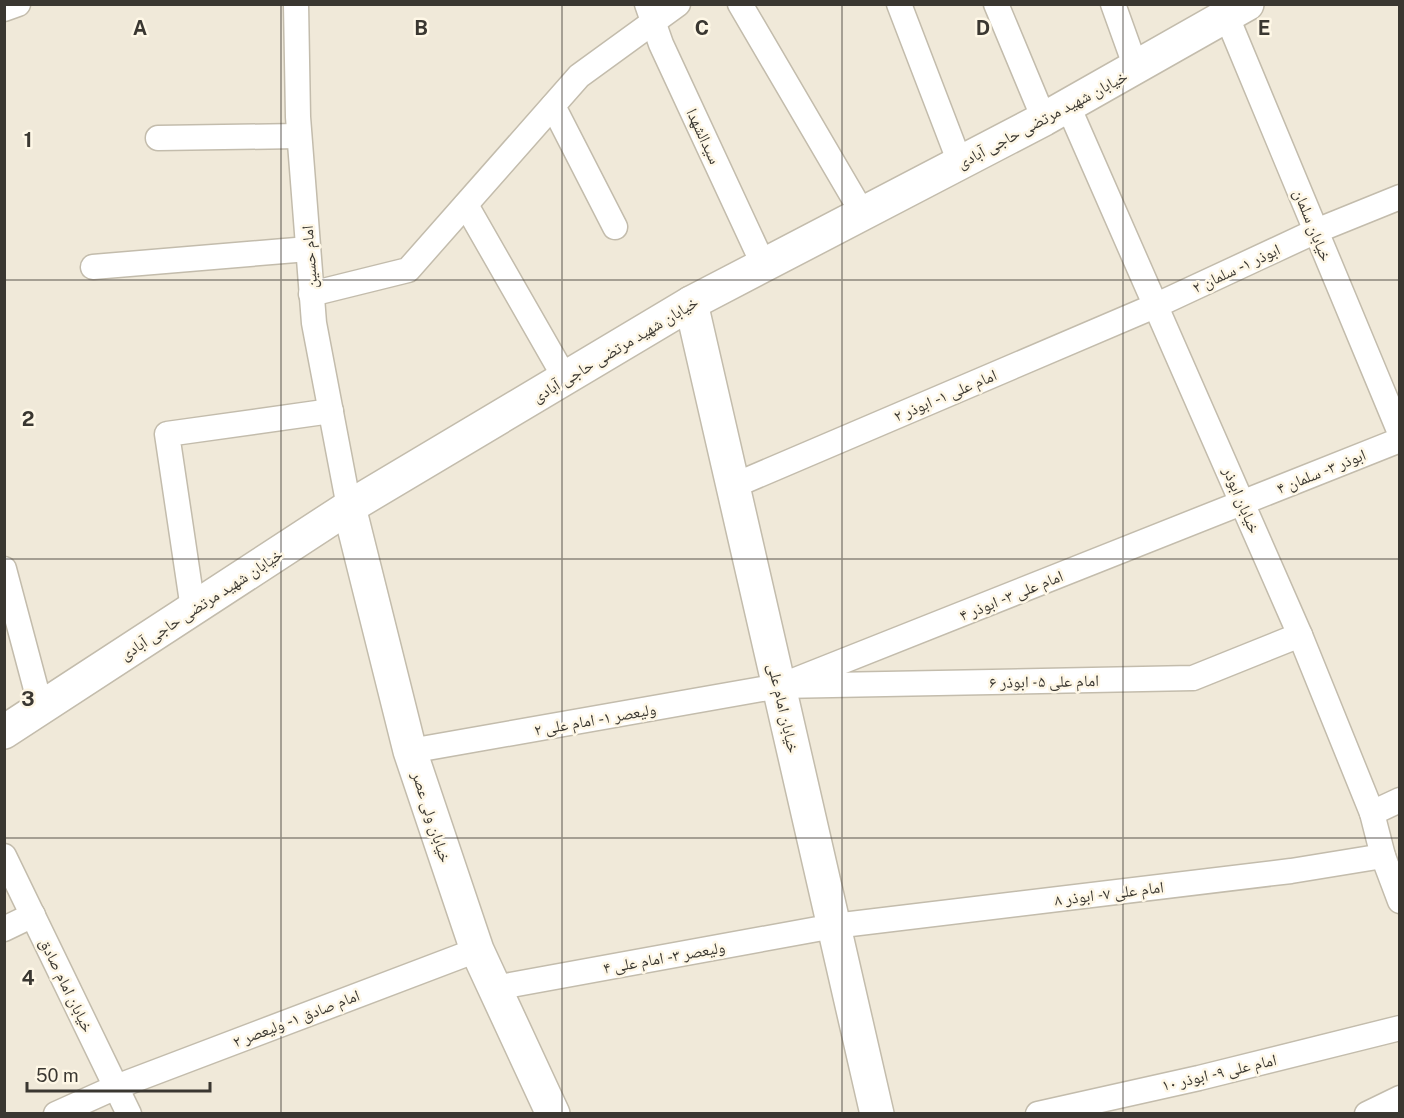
<svg xmlns="http://www.w3.org/2000/svg" width="1404" height="1118" font-family="'Public Sans','Noto Naskh Arabic',sans-serif">
  <style>
    .lines { fill: none; stroke-linecap: round; stroke-linejoin: round }
    .street-casing { stroke: #c3bcac; stroke-width: 27 }
    .secondary-casing { stroke: #c3bcac; stroke-width: 36 }
    .street { stroke: #fff; stroke-width: 24 }
    .secondary { stroke: #fff; stroke-width: 33 }
    .grid { fill: none; stroke: #3a3731; stroke-width: 1.5; stroke-opacity: 0.55 }
    .labels { text-anchor: middle; stroke-width: 5; stroke-linejoin: round; paint-order: stroke }
    .street-label { font-size: 16px; fill: #3a3731; stroke: #fef7e6 }
    .grid-label { font-size: 20px; text-anchor: middle; font-weight: bold; fill: #3a3731; stroke: #fef7e6; stroke-width: 5; stroke-linejoin: round; paint-order: stroke }
  </style>
  <rect width="100%" height="100%" fill="#f0e9d9"/>
  <g class="lines">
    <defs>
      <g id="street">
        <polyline points="296,4 298,117 314,323 349,507"/>
        <polyline points="647,4 661,44 764,266"/>
        <polyline points="740,4 863,214"/>
        <polyline points="899,4 960,163"/>
        <polyline points="996,4 1044,119"/>
        <polyline points="1113,4 1136,68"/>
        <polyline points="4,9 18,4"/>
        <polyline points="1227,17 1400,433"/>
        <polyline points="553,106 615,227"/>
        <polyline points="1068,106 1300,635 1372,813 1383,856 1400,901"/>
        <polyline points="158,138 299,136"/>
        <polyline points="466,205 565,378"/>
        <polyline points="93,267 308,249"/>
        <polyline points="311,294 408,270 579,76 678,4"/>
        <polyline points="733,486 1157,305 1316,231 1400,197"/>
        <polyline points="4,569 41,708"/>
        <polyline points="193,609 167,434 331,411"/>
        <polyline points="793,681 1400,440"/>
        <polyline points="410,751 779,686 1193,678 1300,635"/>
        <polyline points="1372,813 1400,800"/>
        <polyline points="4,856 129,1114"/>
        <polyline points="4,929 33,915"/>
        <polyline points="494,988 834,926 1291,871 1383,856"/>
        <polyline points="56,1114 116,1087 477,950"/>
        <polyline points="1038,1114 1199,1078 1400,1028"/>
        <polyline points="1367,1114 1400,1098"/>
      </g>
      <g id="secondary">
        <polyline points="691,303 877,1114"/>
        <polyline points="349,507 410,751 477,950 553,1114"/>
        <polyline points="4,732 349,507 691,303 1044,119 1247,4"/>
      </g>
    </defs>
    <!-- street casing -->
    <use href="#street" class="street-casing"/>
    <!-- secondary casing -->
    <use href="#secondary" class="secondary-casing"/>
    <!-- street -->
    <use href="#street" class="street"/>
    <!-- secondary -->
    <use href="#secondary" class="secondary"/>
  </g>
  <!-- grid -->
  <path class="grid" d="M281,4V1114M562,4V1114M842,4V1114M1123,4V1114M4,280H1400M4,559H1400M4,838H1400"/>
  <g class="labels">
    <!-- street labels -->
    <g class="street-label">
      <text transform="translate(1042 119) rotate(-28)" y="6">خیابان شهید مرتضی حاجی آبادی</text>
      <text transform="translate(704 136) rotate(65)" y="6">سیدالشهدا</text>
      <text transform="translate(1313 225) rotate(68)" y="6">خیابان سلمان</text>
      <text transform="translate(309 257) rotate(-94)" y="6">امام حسین</text>
      <text transform="translate(1236 268) rotate(-25)" y="6">ابوذر ۱ - سلمان ۲</text>
      <text transform="translate(615 349) rotate(-31)" y="6">خیابان شهید مرتضی حاجی آبادی</text>
      <text transform="translate(945 395) rotate(-23)" y="6">امام علی ۱ - ابوذر ۲</text>
      <text transform="translate(1321 471) rotate(-22)" y="6">ابوذر ۳ - سلمان ۴</text>
      <text transform="translate(1242 500) rotate(67)" y="6">خیابان ابوذر</text>
      <text transform="translate(1011 595) rotate(-22)" y="6">امام علی ۳ - ابوذر ۴</text>
      <text transform="translate(201 604) rotate(-33)" y="6">خیابان شهید مرتضی حاجی آبادی</text>
      <text transform="translate(1044 681) rotate(-1)" y="6">امام علی ۵ - ابوذر ۶</text>
      <text transform="translate(784 708) rotate(77)" y="6">خیابان امام علی</text>
      <text transform="translate(595 719) rotate(-10)" y="6">ولیعصر ۱ - امام علی ۲</text>
      <text transform="translate(432 817) rotate(72)" y="6">خیابان ولی عصر</text>
      <text transform="translate(1109 893) rotate(-7)" y="6">امام علی ۷ - ابوذر ۸</text>
      <text transform="translate(664 957) rotate(-10)" y="6">ولیعصر ۳ - امام علی ۴</text>
      <text transform="translate(67 985) rotate(64)" y="6">خیابان امام صادق</text>
      <text transform="translate(296 1018) rotate(-21)" y="6">امام صادق ۱ - ولیعصر ۲</text>
      <text transform="translate(1219 1072) rotate(-13)" y="6">امام علی ۹ - ابوذر ۱۰</text>
    </g>
  </g>
  <g class="grid-label">
    <text x="140" y="35">A</text>
    <text x="421" y="35">B</text>
    <text x="702" y="35">C</text>
    <text x="983" y="35">D</text>
    <text x="1264" y="35">E</text>
    <text x="28" y="147">1</text>
    <text x="28" y="426">2</text>
    <text x="28" y="706">3</text>
    <text x="28" y="985">4</text>
  </g>
  <!-- border -->
  <rect width="1404" height="1118" fill="none" stroke="#3a3731" stroke-width="12"/>
  <!-- scale -->
  <path d="M27 1082v9h183v-9" fill="none" stroke="#3a3731" stroke-width="3"/>
  <text x="36" y="1082" font-size="18" fill="#3a3731" stroke="#fef7e6" stroke-width="4.5" paint-order="stroke">50 m</text>
</svg>
